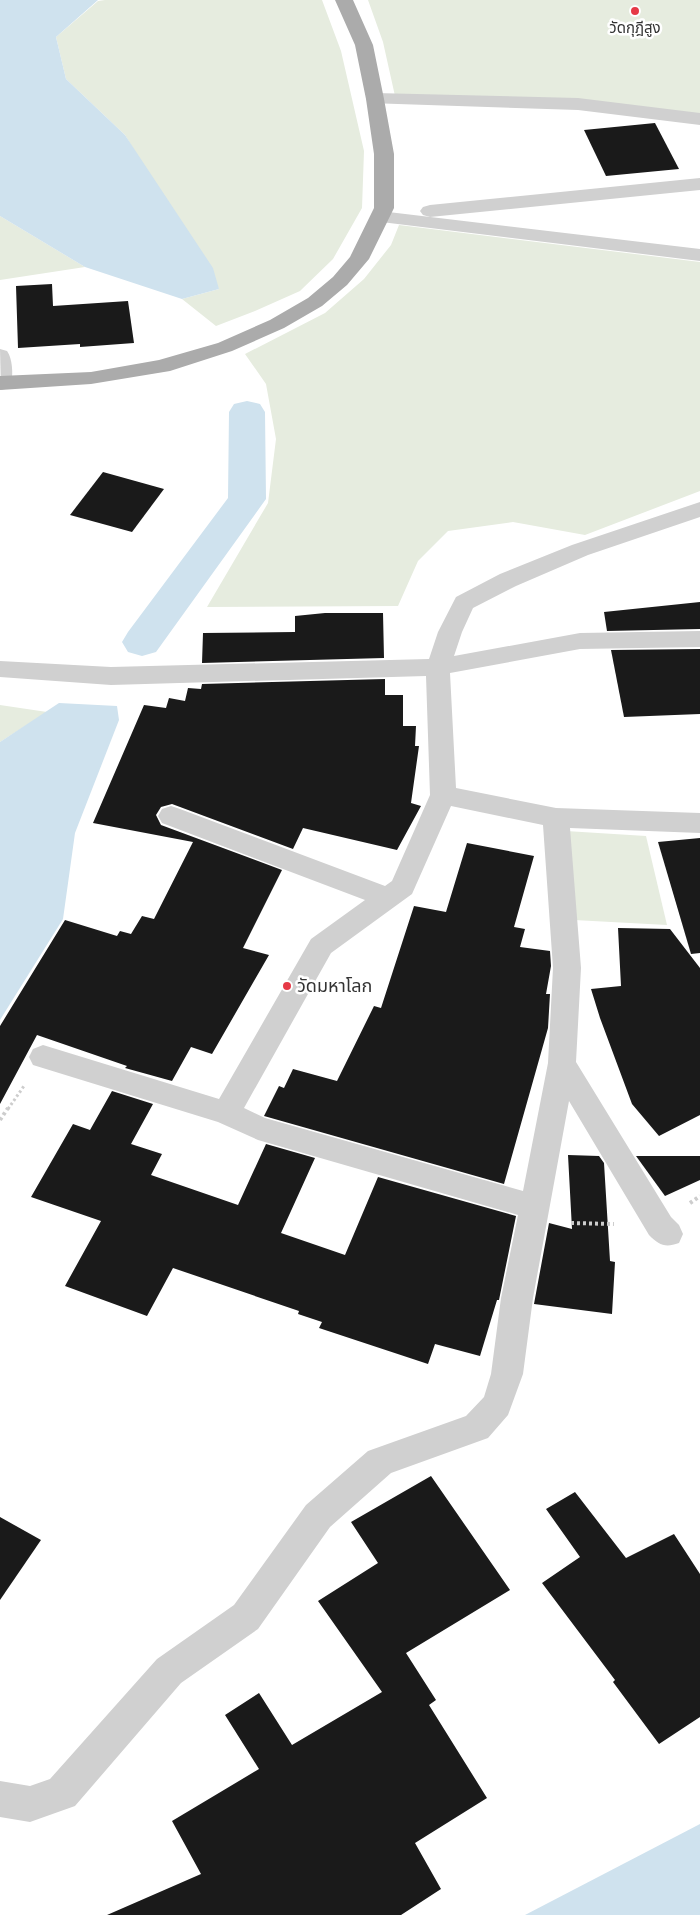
<svg xmlns="http://www.w3.org/2000/svg" width="700" height="1915" font-family="'Open Sans','Noto Sans Thai',sans-serif">
  <style>
    .green { fill: #e6ecdf }
    .water { fill: #cfe2ee }
    .lines { fill: none; stroke-linecap: round; stroke-linejoin: round }
    .canal { fill: #cfe2ee; fill-rule: evenodd }
    .building { fill: #1a1a1a }
    .path-far1 { stroke: #cdcdcd; stroke-width: 3; stroke-dasharray: 2.5 2.5; stroke-linecap: butt }
    .path { stroke: #cdcdcd; stroke-width: 4; stroke-dasharray: 3 3; stroke-linecap: butt }
    .minor { fill: #d0d0d0; fill-rule: evenodd }
    .major { fill: #ababab; fill-rule: evenodd }
    .poi-dot { fill: #e63946; stroke: #fff; stroke-width: 2 }
    .labels { text-anchor: middle; stroke-width: 5; stroke-linejoin: round; paint-order: stroke }
    .far-poi-label { font-size: 15px; fill: #333; stroke: #fff }
    .poi-label { font-size: 18px; fill: #333; stroke: #fff; text-anchor: start }
  </style>
  <rect width="100%" height="100%" fill="#fff"/>
  <!-- green -->
  <g class="green">
    <polygon points="105,0 322,0 341,51 364,151 362,208 333,259 300,291 255,311 216,326 182,299 219,289 125,135 66,79 56,37 98,1"/>
    <polygon points="368,0 700,0 700,116 395,96 383,42"/>
    <polygon points="0,216 85,267 0,280"/>
    <polygon points="399,225 700,262 700,491 585,535 513,522 448,531 418,561 398,606 207,607 268,503 276,439 266,384 245,354 325,313 364,279 391,245"/>
    <polygon points="0,705 47,712 0,742"/>
    <polygon points="566,831 646,836 667,925 574,920"/>
  </g>
  <!-- water -->
  <g class="water">
    <polygon points="0,0 98,0 56,37 66,79 125,135 213,268 219,289 182,299 85,267 0,216"/>
    <polygon points="59,703 117,706 119,720 75,833 63,919 0,1020 0,742"/>
    <polygon points="700,1824 700,1915 525,1915"/>
  </g>
  <g class="lines">
    <!-- canal -->
    <polygon class="canal" points="247,401 260,404 265,412 266,499 156,652 142,656 128,652 122,642 128,632 228,498 229,412 234,404"/>
  </g>
  <!-- building -->
  <g class="building">
    <polygon points="655,123 679,169 606,176 584,130"/>
    <polygon points="52,284 53,306 128,301 134,343 80,347 80,344 18,348 16,286"/>
    <polygon points="103,472 164,489 132,532 70,515"/>
    <polygon points="700,602 700,629 607,631 604,612"/>
    <polygon points="325,613 383,613 384,658 202,663 203,633 295,632 295,616"/>
    <polygon points="700,649 700,714 624,717 611,650"/>
    <polygon points="385,679 385,695 403,695 403,726 416,726 415,746 419,746 411,803 421,806 397,850 303,828 293,849 172,804 161,807 156,815 161,825 282,870 243,948 269,955 212,1054 191,1047 172,1081 125,1068 127,1066 37,1035 0,1104 0,1026 65,920 117,936 120,931 131,934 142,916 154,919 193,842 93,823 144,705 166,708 169,698 185,701 188,688 201,689 202,684"/>
    <polygon points="700,838 700,953 691,954 658,842"/>
    <polygon points="467,843 534,856 514,927 525,929 520,947 550,951 551,966 546,994 550,994 548,1028 504,1184 264,1116 279,1086 284,1088 293,1069 337,1081 374,1006 381,1008 414,906 446,912"/>
    <polygon points="618,928 670,929 700,968 700,1115 659,1136 632,1104 600,1018 591,989 621,986"/>
    <polygon points="112,1091 153,1104 131,1144 162,1154 151,1175 238,1205 266,1144 315,1158 281,1233 345,1255 378,1177 516,1216 499,1300 497,1300 480,1356 435,1344 428,1364 319,1328 322,1322 298,1314 299,1311 173,1268 147,1316 65,1286 101,1221 31,1197 73,1124 90,1130"/>
    <polygon points="568,1155 599,1156 604,1163 610,1261 615,1262 612,1314 534,1304 549,1223 572,1229"/>
    <polygon points="636,1156 700,1156 700,1180 665,1196"/>
    <polygon points="431,1476 510,1590 406,1653 436,1700 429,1705 487,1798 415,1843 441,1889 401,1915 107,1915 201,1874 172,1821 259,1769 225,1715 259,1693 292,1745 382,1692 318,1601 378,1563 351,1522"/>
    <polygon points="575,1492 626,1558 674,1534 700,1574 700,1717 659,1744 613,1682 615,1680 542,1583 580,1557 546,1509"/>
    <polygon points="0,1517 41,1540 0,1600"/>
  </g>
  <g class="lines">
    <!-- path-far1 -->
    <polyline class="path-far1" points="8,1109 24,1086"/>
    <!-- path -->
    <g class="path">
      <polyline points="0,1120 8,1108"/>
      <polyline points="690,1203 700,1196"/>
      <polyline points="571,1223 614,1224"/>
    </g>
    <!-- minor -->
    <g class="minor">
      <polygon points="375,93 578,98 700,113 700,125 578,110 368,103 366,99 368,95"/>
      <polygon points="700,178 700,190 430,217 423,215 420,211 423,207 430,205"/>
      <polygon points="380,211 700,249 700,261 373,221 370,217 373,213"/>
      <path d="M0,349L7,351C13,359 14,380 9,388L1,390Z"/>
      <path d="M700,502V517L588,555L516,586L473,608L462,632L454,656L580,633L700,631V647L580,649L450,673L456,788L556,808L700,813V833L570,828L581,968L576,1062L671,1217L679,1225L683,1234L679,1243C665,1248 659,1245 649,1235L569,1101L533,1298L523,1374L508,1415L488,1438L391,1473L330,1527L258,1629L181,1683L75,1806L30,1822L0,1817V1781L30,1786L50,1779L157,1659L234,1605L306,1505L368,1451L466,1416L484,1397L491,1374L501,1298L518,1215L258,1140L218,1122L33,1065L29,1057L33,1049L43,1045L219,1099L311,939L365,900L162,823L158,816L162,809L171,806L180,809L385,886L392,881L430,795L426,676L111,685L0,677V661L111,667L429,659L438,632L456,597L500,574L572,545ZM451,806L543,825L553,968L548,1063L523,1191L265,1118L244,1108L331,953L412,894Z"/>
    </g>
    <!-- major -->
    <polygon class="major" points="335,0 353,0 373,45 384,99 394,154 394,208 369,259 347,285 322,306 284,328 232,351 170,371 91,384 0,390 0,376 91,372 159,360 218,343 270,320 308,298 333,277 350,257 374,208 374,154 366,99 355,45"/>
  </g>
  <!-- markers -->
  <g class="poi-dot">
    <circle cx="635" cy="11" r="5"/>
    <circle cx="287" cy="986" r="5"/>
  </g>
  <g class="labels">
    <!-- far-poi labels -->
    <g class="far-poi-label">
      <text x="635" y="33">วัดกุฎีสูง</text>
    </g>
    <!-- poi labels -->
    <g class="poi-label">
      <text x="297" y="992">วัดมหาโลก</text>
    </g>
  </g>
</svg>
